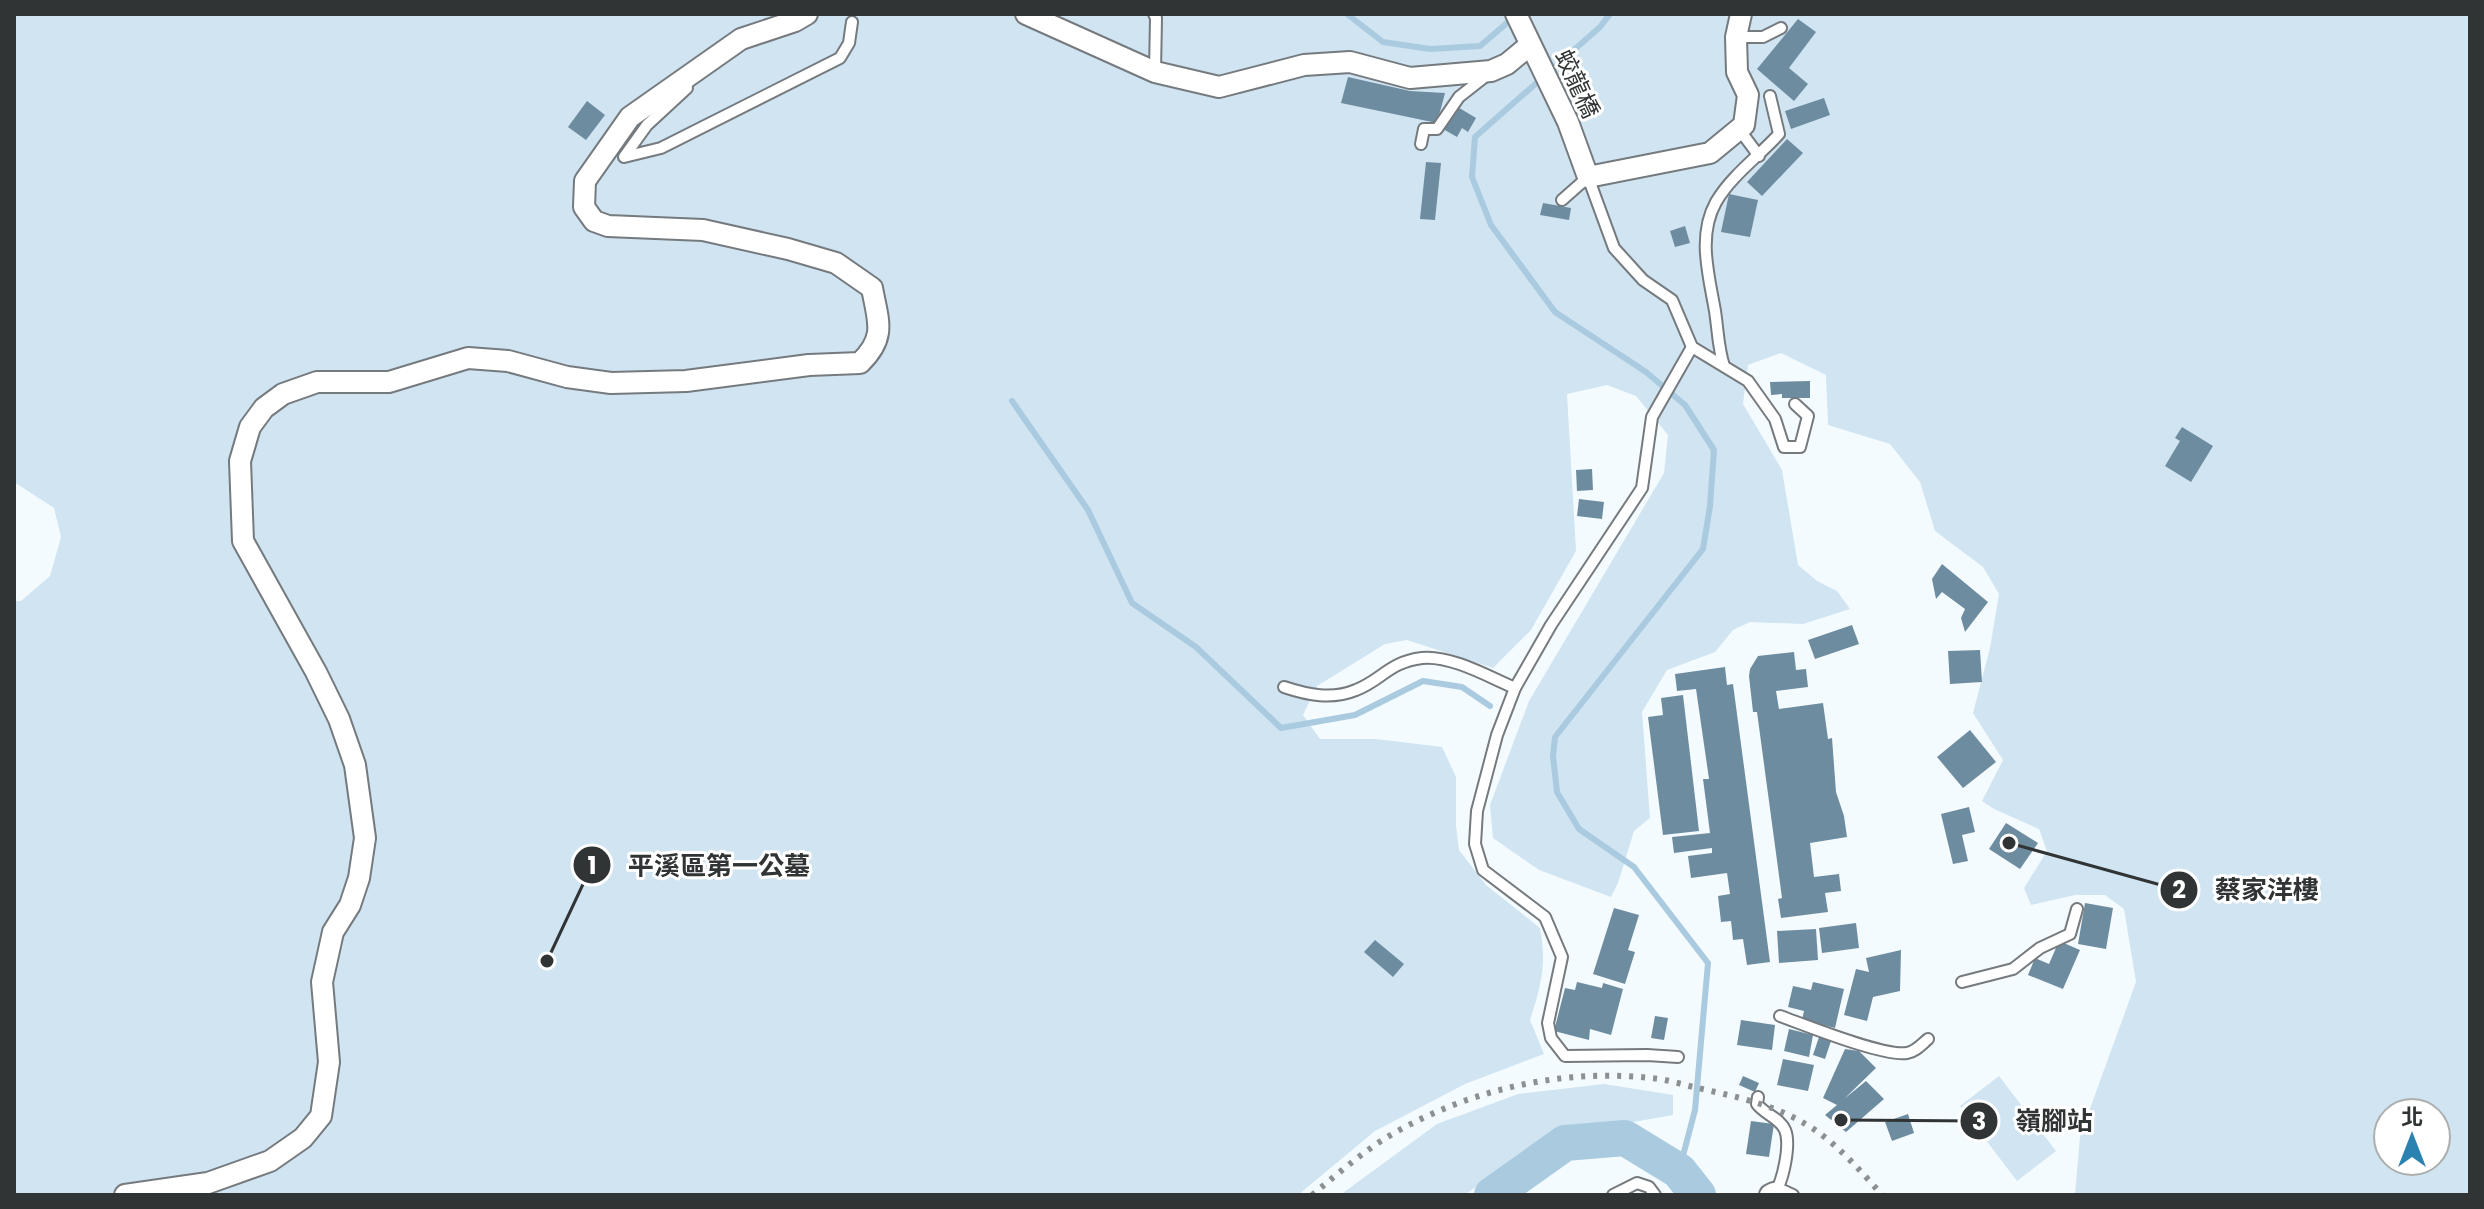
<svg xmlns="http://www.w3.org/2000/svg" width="2484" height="1209" font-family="Poppins,'Noto Sans TC',sans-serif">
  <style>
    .green { fill: #d0e4f2; fill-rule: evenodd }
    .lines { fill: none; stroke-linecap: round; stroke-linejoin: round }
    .stream { stroke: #aacadf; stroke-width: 6 }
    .river { stroke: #aacadf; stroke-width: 36 }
    .building { fill: #6e8ca0 }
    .service-casing { stroke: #757a7e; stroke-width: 14 }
    .minor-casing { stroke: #757a7e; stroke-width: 24 }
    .service { stroke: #fff; stroke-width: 10 }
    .minor { stroke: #fff; stroke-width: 20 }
    .rail { stroke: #8b9092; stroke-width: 6; stroke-dasharray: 4 8; stroke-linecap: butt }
    .labels { text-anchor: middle; stroke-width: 6; stroke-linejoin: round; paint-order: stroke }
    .street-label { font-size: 24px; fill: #313435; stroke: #fff }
    .leader { fill: none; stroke: #313435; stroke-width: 3 }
    .callout-dot { fill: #313435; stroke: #fff; stroke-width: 3 }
    .mark-label { font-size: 24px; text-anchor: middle; font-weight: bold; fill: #fff }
    .callout-label { font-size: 26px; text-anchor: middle; font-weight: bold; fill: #313435; stroke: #fff; stroke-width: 6; stroke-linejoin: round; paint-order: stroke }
  </style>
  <rect width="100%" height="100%" fill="#f4fbff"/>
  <!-- green -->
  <g class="green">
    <path d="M14,14H2470V1195H2075L2080,1136L2136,982L2124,909L2105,895H2075L2031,905L2024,888L2047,851L2039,829L1994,809L1982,801L2003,760L1973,713L1990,648L1999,594L1983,567L1935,531L1920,482L1890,444L1828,425L1826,375L1781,353L1748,365L1743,404L1782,470L1798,565L1817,581L1837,591L1850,609L1803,624L1750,622L1733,630L1715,652L1667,670L1642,712L1650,818L1634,831L1618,883L1611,897L1539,870L1493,838L1490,805L1529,701L1664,473L1668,435L1636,396L1607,385L1567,394L1576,551L1531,630L1493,668L1407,640L1385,644L1317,686L1303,715L1320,739H1376L1442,747L1456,777V825L1459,850L1486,885L1540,928C1547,964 1541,986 1530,1020L1544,1054L1465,1084L1375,1131L1298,1195H14V601H21L50,576L61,537L54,508L14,482ZM2388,1113H2436V1161H2388Z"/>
    <polygon points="1999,1076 2056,1151 2017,1181 1960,1106"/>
    <polygon points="1604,1084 1673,1095 1673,1115 1554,1136 1464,1195 1340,1195 1437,1124 1518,1094"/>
  </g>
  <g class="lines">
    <!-- stream -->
    <g class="stream">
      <polyline points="1347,14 1383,42 1430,49 1480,46 1514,17"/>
      <polyline points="1610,14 1600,27 1475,137 1472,177 1491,225 1555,312 1646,372 1685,405 1714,450 1710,506 1703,549 1555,737 1553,756 1557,792 1579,829 1634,867 1708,963 1695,1110 1679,1171"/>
      <polyline points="1012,401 1088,510 1132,603 1196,647 1281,728 1355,715 1423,681 1462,687 1490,706"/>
    </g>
    <!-- river -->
    <polyline class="river" points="1492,1195 1565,1143 1625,1138 1679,1171 1698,1195"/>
  </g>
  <!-- building -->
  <g class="building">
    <polygon points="1798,19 1816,32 1789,68 1808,84 1794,101 1757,69"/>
    <polygon points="1348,77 1410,91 1445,93 1437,123 1341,103"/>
    <polygon points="1824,98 1830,115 1791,129 1785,111"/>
    <polygon points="587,101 605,115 586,140 568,127"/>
    <polygon points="1456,106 1476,118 1468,132 1462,128 1457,137 1443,129"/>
    <polygon points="1787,139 1803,153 1762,196 1747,182"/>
    <polygon points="1426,162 1441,163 1435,220 1420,219"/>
    <polygon points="1729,194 1758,200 1750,237 1721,232"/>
    <polygon points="1543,203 1571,208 1569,220 1540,215"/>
    <polygon points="1685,226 1690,243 1675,247 1670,231"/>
    <polygon points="1810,381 1810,398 1782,398 1782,394 1771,395 1770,382"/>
    <polygon points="2182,427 2213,446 2191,482 2165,466 2180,441 2175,438"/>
    <polygon points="1592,469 1593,490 1577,491 1576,470"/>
    <polygon points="1579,499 1604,502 1602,519 1577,516"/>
    <polygon points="1942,564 1988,602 1965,632 1961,618 1965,609 1942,592 1936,599 1932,579"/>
    <polygon points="1852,625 1859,644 1815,659 1808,640"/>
    <polygon points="1980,650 1982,682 1950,684 1948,651"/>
    <polygon points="1794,652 1796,670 1806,669 1808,687 1776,691 1779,709 1823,703 1828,739 1832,738 1836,792 1844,816 1847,837 1810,843 1814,877 1839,874 1841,891 1825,893 1828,912 1781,918 1778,899 1782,898 1757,712 1753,712 1749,676 1750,669 1758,656"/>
    <polygon points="1725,667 1727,685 1733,684 1770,962 1747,965 1743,939 1733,940 1731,921 1721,922 1718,896 1730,894 1727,873 1691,878 1688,856 1712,853 1712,848 1674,853 1672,837 1710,833 1703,779 1709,779 1696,689 1677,691 1675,674"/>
    <polygon points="1683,695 1699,831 1663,835 1648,717 1663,715 1661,698"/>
    <polygon points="1970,730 1996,762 1963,788 1937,757"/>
    <polygon points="1969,807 1975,832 1962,835 1968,861 1953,864 1941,814"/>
    <polygon points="2006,823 2038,843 2020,869 1989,849"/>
    <polygon points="2085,903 2113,908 2106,949 2078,944"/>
    <polygon points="1614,908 1639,915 1628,950 1635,952 1625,984 1593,974"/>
    <polygon points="1856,923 1859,948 1822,953 1819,928"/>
    <polygon points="1816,929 1818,960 1779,963 1777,931"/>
    <polygon points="1375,940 1404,964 1393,977 1364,952"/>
    <polygon points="2059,941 2080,950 2063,989 2028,975 2035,958 2049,964"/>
    <polygon points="1901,950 1900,991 1873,997 1867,1021 1844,1015 1856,969 1869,972 1866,958"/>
    <polygon points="1577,982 1602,988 1603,983 1623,989 1611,1035 1590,1029 1589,1040 1554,1031 1565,988 1575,990"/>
    <polygon points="1813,982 1844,989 1835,1028 1802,1020 1804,1011 1788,1007 1793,986 1811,990"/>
    <polygon points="1655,1016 1668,1018 1664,1040 1651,1038"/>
    <polygon points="1741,1020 1775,1025 1772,1050 1737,1045"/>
    <polygon points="1789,1029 1813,1035 1809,1057 1784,1051"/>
    <polygon points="1819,1037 1831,1041 1825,1059 1813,1055"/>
    <polygon points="1845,1049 1859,1051 1876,1068 1844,1099 1866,1081 1884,1099 1846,1132 1825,1115 1837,1105 1823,1098"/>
    <polygon points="1783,1059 1814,1065 1808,1091 1777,1085"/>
    <polygon points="1743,1076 1759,1083 1755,1092 1739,1085"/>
    <polygon points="1908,1114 1914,1133 1892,1141 1885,1122"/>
    <polygon points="1751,1121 1774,1124 1769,1157 1746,1154"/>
  </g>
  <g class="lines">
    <defs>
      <g id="service">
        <polyline points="1154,14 1156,18 1155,72"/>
        <polyline points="1736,37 1763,37 1781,28"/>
        <polyline points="687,88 647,125 624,157 661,148 840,58 849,43 852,22"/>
        <polyline points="1739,129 1759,156"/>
        <polyline points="1421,144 1424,129 1437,129 1459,97 1487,75"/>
        <polyline points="1562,200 1588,177 1614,248 1643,280 1672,300 1692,347 1748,381 1775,419 1784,447 1800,447 1808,416 1795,404"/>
        <path d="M1724,366C1718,348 1718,330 1715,311C1709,276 1697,236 1716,202C1731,176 1759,156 1779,134L1770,96"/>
        <path d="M1284,687C1308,695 1332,700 1356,690C1382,680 1389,662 1422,658C1451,655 1489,677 1515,688"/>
        <polyline points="1962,982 2013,969 2040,948 2070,934 2077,909"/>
        <path d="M1780,1016C1805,1025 1884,1057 1907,1053C1915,1052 1922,1044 1928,1039"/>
        <polyline points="1678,1057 1647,1055 1565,1056 1551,1038 1548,1023 1562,957 1545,917 1483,870 1475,844 1477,811 1497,735 1515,688 1551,625 1642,488 1652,417 1692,347"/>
        <path d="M1758,1097L1757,1104C1764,1114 1780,1118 1785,1130C1791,1144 1783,1183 1774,1193"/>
        <polyline points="1778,1188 1793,1195"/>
        <polyline points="1613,1195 1637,1183 1649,1187 1655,1195"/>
      </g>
      <g id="minor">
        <polyline points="1026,14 1155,72 1219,87 1304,65 1350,62 1410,78 1491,71 1507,64 1530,45"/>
        <polyline points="1516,14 1568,122 1588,177 1710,153 1744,125 1748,95 1737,72 1736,37 1741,14"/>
        <path d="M125,1195L208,1183L270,1161L303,1138L321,1116L329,1062L322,982L333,932L350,905L359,878L365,838L355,765L339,719L316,672L243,541L240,461L250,427L264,408L283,394L317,382H389L468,358L508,361L567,377L611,383L686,381L809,365L860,363C887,337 878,321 872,288L836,263L788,249L703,230L608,226L594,221L584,207L585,181L630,117L741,39L795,21L807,14"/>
        <polyline points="1770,1195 1774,1193"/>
      </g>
    </defs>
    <!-- service casing -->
    <use href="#service" class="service-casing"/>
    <!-- minor casing -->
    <use href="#minor" class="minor-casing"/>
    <!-- service -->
    <use href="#service" class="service"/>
    <!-- minor -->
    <use href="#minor" class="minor"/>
    <!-- rail -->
    <path class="rail" d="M1312,1195C1335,1176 1358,1156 1384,1139C1463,1091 1559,1068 1651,1078C1667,1079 1683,1085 1698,1088C1733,1096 1771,1104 1802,1122C1832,1138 1860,1170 1882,1195"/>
  </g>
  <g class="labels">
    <!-- street labels -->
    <g class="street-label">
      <text transform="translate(1577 84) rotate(65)" y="8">蛟龍橋</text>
    </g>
  </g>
  <!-- callouts -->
  <path class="leader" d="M547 961L592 865M2009 843L2179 890M1841 1120L1979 1121"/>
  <g class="callout-dot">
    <circle cx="547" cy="961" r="8"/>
    <circle cx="2009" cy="843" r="8"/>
    <circle cx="1841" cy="1120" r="8"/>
    <circle cx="592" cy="865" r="20"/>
    <circle cx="2179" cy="890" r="20"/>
    <circle cx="1979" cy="1121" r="20"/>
  </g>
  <g class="mark-label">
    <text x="592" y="874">1</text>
    <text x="2179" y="898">2</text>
    <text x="1979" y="1130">3</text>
  </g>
  <g class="callout-label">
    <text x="719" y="875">平溪區第一公墓</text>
    <text x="2267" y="899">蔡家洋樓</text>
    <text x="2054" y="1130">嶺腳站</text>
  </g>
  <!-- border -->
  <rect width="2484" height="1209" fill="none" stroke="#313435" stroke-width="32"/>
  <!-- north arrow -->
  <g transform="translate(2412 1137)"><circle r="38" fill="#ffffff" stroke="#adaeae" stroke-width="2"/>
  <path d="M0-6L14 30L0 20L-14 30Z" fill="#2b82b1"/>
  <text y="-12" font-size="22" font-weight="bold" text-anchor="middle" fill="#313435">北</text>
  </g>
</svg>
